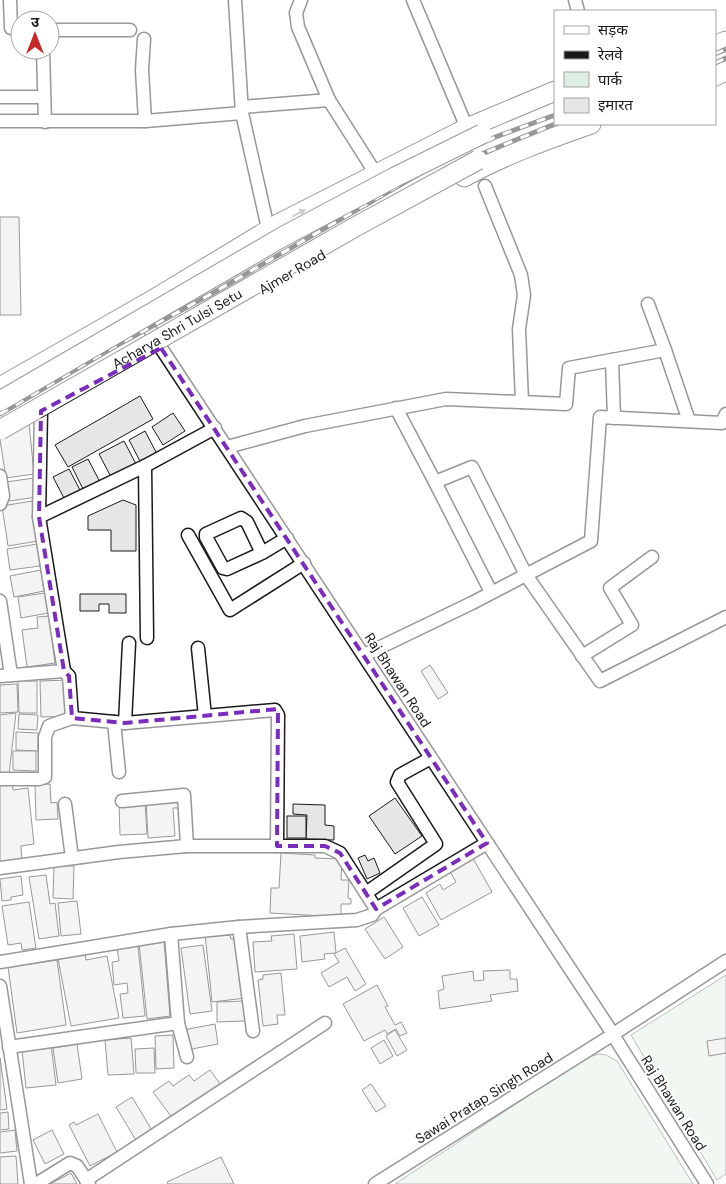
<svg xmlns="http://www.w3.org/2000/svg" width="726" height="1184" font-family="'DM Sans','Noto Sans Devanagari',sans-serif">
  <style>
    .green { fill: #e0efe3; stroke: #6a6a6a }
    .building { fill: #e6e6e6; stroke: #1a1a1a }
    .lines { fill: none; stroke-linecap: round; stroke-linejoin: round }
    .minor-casing { stroke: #1a1a1a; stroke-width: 15 }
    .highway-casing { stroke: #1a1a1a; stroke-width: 21 }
    .minor { stroke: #fff; stroke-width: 12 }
    .highway { stroke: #fff; stroke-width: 19 }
    .rail-casing { stroke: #1a1a1a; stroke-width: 5 }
    .rail { stroke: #fff; stroke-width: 3; stroke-dasharray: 9; stroke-linecap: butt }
    .highway-bridge-casing { stroke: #1a1a1a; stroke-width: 21; stroke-linecap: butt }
    .highway-bridge { stroke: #fff; stroke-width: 19 }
    .oneway { fill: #989898 }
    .marked { fill: none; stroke: #7b2cbf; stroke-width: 4; stroke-dasharray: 10 6; stroke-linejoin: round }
    .labels { text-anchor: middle; stroke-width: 4; stroke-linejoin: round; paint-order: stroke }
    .street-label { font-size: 14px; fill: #1a1a1a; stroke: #fff }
  </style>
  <rect width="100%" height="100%" fill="#fff"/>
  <!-- green -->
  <g class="green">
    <polygon points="726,975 726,1174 717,1180 631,1035"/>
    <polygon points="599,1054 606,1055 617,1061 693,1184 395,1184 585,1058"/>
  </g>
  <!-- building -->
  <g class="building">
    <polygon points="0,217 19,217 21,315 0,315"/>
    <polygon points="140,396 153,419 68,467 55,445"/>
    <polygon points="173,413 185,431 163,445 152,427"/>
    <polygon points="29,423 34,474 6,478 0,440"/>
    <polygon points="145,431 157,454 141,463 129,440"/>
    <polygon points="124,441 136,464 111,477 99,454"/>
    <polygon points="88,459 100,482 84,491 72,467"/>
    <polygon points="69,469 81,492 65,500 53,477"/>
    <polygon points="34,478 37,497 9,501 6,482"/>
    <polygon points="123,500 136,505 136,551 111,551 111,530 88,530 88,516"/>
    <polygon points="32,501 38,541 8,546 2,506"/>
    <polygon points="37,544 40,566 10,570 7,549"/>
    <polygon points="41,570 44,591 14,597 10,576"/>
    <polygon points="45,593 48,613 21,618 18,597"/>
    <polygon points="80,594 126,594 126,613 109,613 109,604 99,604 99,611 80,611"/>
    <polygon points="49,616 55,663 27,667 22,630 38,628 37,617"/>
    <polygon points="430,665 448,693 438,699 421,671"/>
    <polygon points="69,680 70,716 41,717 40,681"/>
    <polygon points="18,681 37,681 37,713 19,713"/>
    <polygon points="17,684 18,712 0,713 0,685"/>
    <polygon points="16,713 9,775 0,775 0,715"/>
    <polygon points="19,714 38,715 37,730 18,729"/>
    <polygon points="16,732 38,733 38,751 16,750"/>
    <polygon points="13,751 36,751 36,771 13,770"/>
    <polygon points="12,782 13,790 28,788 34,844 21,846 22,862 0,864 0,783"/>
    <polygon points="50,784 51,803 57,802 58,819 36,820 35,785"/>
    <polygon points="183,796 184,808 173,808 175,836 148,838 146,799"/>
    <polygon points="395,798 422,836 395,854 369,816"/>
    <polygon points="145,803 147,834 120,835 119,804"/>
    <polygon points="293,804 325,805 325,825 334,826 334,840 306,839 307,815 293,814"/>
    <rect x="287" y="816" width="19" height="22"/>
    <polygon points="281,853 315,855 315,858 342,859 341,880 349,880 348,898 351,899 351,904 341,904 341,917 270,913 271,888 279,888"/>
    <polygon points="365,855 368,861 374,858 380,873 367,879 358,858"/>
    <polygon points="471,855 492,892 441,920 426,893 440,884 443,890 456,882 448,868"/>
    <polygon points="54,865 74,866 73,899 53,898"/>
    <polygon points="46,875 50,904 55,903 59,936 39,939 29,877"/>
    <polygon points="21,876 23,895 11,897 11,900 2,901 0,879"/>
    <polygon points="422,897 439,925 419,936 403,908"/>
    <polygon points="77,901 81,934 61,936 58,903"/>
    <polygon points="29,902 36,948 22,950 21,943 8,945 2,906"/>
    <polygon points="384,917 403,947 385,959 365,929"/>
    <polygon points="217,931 218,936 230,935 231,939 238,938 246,998 212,1002 205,933"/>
    <polygon points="334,932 336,953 324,954 325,959 302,962 300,936"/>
    <polygon points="294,934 297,969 255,972 253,942 272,941 271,936"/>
    <polygon points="164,941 170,1016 147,1019 139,943"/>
    <polygon points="203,945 212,1011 190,1014 181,948"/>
    <polygon points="138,946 145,1016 123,1018 120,994 128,993 127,983 114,985 112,962 119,961 117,948"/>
    <polygon points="345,948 366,984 355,991 347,977 329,987 321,973 339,962 334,954"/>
    <polygon points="85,954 86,960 107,956 119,1018 71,1026 58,959"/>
    <polygon points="57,960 66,1025 17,1033 8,967"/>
    <polygon points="510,970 510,979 517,979 518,991 490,995 492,1001 440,1009 438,991 444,989 442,976 473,971 474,981 484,980 483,971"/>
    <polygon points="281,973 285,1015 277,1015 278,1024 263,1026 258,980 263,979 263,975"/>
    <polygon points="377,985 388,1006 385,1007 395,1025 401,1022 407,1033 400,1036 396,1029 387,1034 385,1030 364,1041 343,1004"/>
    <polygon points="245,1001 245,1021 217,1022 217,1002"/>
    <polygon points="215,1024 218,1044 187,1050 183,1030"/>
    <polygon points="395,1030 407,1050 397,1056 386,1036"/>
    <polygon points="173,1035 174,1068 156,1069 155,1036"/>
    <polygon points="131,1038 134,1074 108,1075 105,1040"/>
    <polygon points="726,1038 726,1053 709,1056 707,1041"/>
    <polygon points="384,1040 393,1056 380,1064 371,1048"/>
    <polygon points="51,1044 56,1085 26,1088 22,1050"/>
    <polygon points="77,1044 82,1079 58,1083 53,1048"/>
    <polygon points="154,1048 155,1073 136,1073 135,1049"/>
    <polygon points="0,1058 7,1109 0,1110"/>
    <polygon points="210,1070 221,1085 173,1119 153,1092 169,1081 173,1086 189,1075 194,1081"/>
    <polygon points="371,1084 386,1106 376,1112 362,1090"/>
    <polygon points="132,1097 153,1132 137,1142 116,1107"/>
    <polygon points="8,1112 9,1129 0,1130 0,1113"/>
    <polygon points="98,1114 117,1152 90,1166 69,1125 74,1122 76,1125"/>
    <polygon points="15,1130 17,1151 0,1153 0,1132"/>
    <polygon points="52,1130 64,1154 45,1164 33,1140"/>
    <polygon points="16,1156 18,1184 0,1184 0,1157"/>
    <polygon points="221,1157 234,1184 168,1184 167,1182"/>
    <polygon points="71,1173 77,1184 50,1184"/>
  </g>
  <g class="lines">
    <defs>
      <g id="minor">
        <polyline points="10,0 11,28 20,28"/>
        <polyline points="235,0 242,113 267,224 270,230"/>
        <polyline points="301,0 296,13 298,27 329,100"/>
        <polyline points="413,0 467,128"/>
        <polyline points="575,0 578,11"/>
        <polyline points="50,30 130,30"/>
        <polyline points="144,39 142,70 145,121"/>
        <polyline points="43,50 45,122"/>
        <polyline points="0,97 44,97"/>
        <polyline points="242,107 329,100 376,174"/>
        <polyline points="0,121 145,121 242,113"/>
        <polyline points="485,186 521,275 524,295 519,329 522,402"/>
        <polyline points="140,313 161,348 609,1028"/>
        <polyline points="665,350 689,421"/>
        <polyline points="612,360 614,418"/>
        <polyline points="396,408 435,482"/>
        <polyline points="227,447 305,426 446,399 566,404 569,368 665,350 648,304"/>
        <polyline points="145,466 147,638"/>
        <polyline points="0,476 3,496 0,504"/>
        <polyline points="39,517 145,466 215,428"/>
        <polyline points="188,535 230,610 304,563"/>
        <polyline points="262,553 247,522 241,518 206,534 206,537 223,568 227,569 262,553 287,538"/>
        <polyline points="491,592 435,482 472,467 526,575 600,681 726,617"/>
        <polyline points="0,601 11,675"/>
        <polyline points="198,648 205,716"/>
        <polyline points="364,655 472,603 591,541 600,417 722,423 726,414"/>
        <polyline points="582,656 632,625 610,588 652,557"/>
        <polyline points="0,676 64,671 39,517 41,411"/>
        <polyline points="114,722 119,772"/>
        <polyline points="125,723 129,643"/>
        <polyline points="0,779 39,779 45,777 45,737 49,726 72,718"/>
        <polyline points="122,801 184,795 187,846"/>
        <polyline points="65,804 72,858"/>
        <polyline points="0,868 119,852 187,846 277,846"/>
        <polyline points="366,893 436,844 397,782 400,775 431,758"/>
        <polyline points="376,909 487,843"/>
        <polyline points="239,927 253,1031"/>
        <polyline points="0,962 171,934 239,927 357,920 372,915 376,909 340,853 325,846 277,846 278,715 275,710 125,723 72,718 69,676 64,671"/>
        <polyline points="0,986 31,1184"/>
        <polyline points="178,1023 187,1057"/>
        <polyline points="618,1031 726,961"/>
        <polyline points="615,1038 707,1184"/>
        <polyline points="9,1047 178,1023 171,934"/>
        <polyline points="86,1180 325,1023"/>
        <polyline points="36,1184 70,1163 77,1166 89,1184"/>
        <polyline points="375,1184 609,1037"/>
      </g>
      <g id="highway">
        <polyline points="715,45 726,41"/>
        <polyline points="715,76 726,71"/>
        <path d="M464,177C504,155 548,139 591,124"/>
        <polyline points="0,387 156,298 280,223 467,128 555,91"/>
      </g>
    </defs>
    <!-- minor casing -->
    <use href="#minor" class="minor-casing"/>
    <!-- highway casing -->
    <use href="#highway" class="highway-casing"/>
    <!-- minor -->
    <use href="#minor" class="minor"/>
    <!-- highway -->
    <use href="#highway" class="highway"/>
    <defs>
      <g id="rail">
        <polyline points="715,54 726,49"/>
        <polyline points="715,63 726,58"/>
        <polyline points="0,414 112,348 211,294 445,159 498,136 555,115"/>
        <polyline points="0,423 452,166 555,124"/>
      </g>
    </defs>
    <!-- rail casing -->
    <use href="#rail" class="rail-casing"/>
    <!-- rail -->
    <use href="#rail" class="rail"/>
    <defs>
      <g id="highway-bridge">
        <polyline points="0,401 284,236 395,177 482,134"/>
        <path id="s1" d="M0,430L355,227L478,160"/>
      </g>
    </defs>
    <!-- highway-bridge casing -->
    <use href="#highway-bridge" class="highway-bridge-casing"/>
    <!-- highway-bridge -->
    <use href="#highway-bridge" class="highway-bridge"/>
  </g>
  <!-- one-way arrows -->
  <defs><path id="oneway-solid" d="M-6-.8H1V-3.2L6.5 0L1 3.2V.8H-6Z" transform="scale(1.25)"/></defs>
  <use class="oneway" href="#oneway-solid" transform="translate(299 213) rotate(-27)"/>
  <!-- marked area -->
  <path d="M0 0H726V1184H0ZM161,348L487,843L376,909L340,853L325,846H277L278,709L125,723L72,718L69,676L64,671L39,517L41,411Z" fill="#fff" fill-opacity=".55" fill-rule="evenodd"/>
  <path class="marked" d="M161,348L487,843L376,909L340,853L325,846H277L278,709L125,723L72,718L69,676L64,671L39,517L41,411Z"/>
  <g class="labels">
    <!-- street labels -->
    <g class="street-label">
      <text transform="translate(292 272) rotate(-30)" y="5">Ajmer Road</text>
      <text dy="5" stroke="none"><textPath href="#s1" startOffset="204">Acharya Shri Tulsi Setu</textPath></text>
      <text transform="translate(398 680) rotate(57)" y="5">Raj Bhawan Road</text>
      <text transform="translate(484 1098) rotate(-32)" y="5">Sawai Pratap Singh Road</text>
      <text transform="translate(674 1103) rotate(58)" y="5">Raj Bhawan Road</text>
    </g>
  </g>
  <!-- legend -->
  <rect x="554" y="10" width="162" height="115" fill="#ffffff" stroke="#a3a3a3"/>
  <rect x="564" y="26" width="25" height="8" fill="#ffffff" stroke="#a3a3a3"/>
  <text x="598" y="35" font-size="15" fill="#1a1a1a">सड़क</text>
  <rect x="564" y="51" width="25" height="8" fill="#1a1a1a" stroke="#a3a3a3"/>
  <text x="598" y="60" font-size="15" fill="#1a1a1a">रेलवे</text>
  <rect x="564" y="72" width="25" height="15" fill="#e0efe3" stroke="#a3a3a3"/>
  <text x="598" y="85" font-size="15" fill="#1a1a1a">पार्क</text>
  <rect x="564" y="98" width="25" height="15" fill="#e6e6e6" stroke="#a3a3a3"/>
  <text x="598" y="110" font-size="15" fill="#1a1a1a">इमारत</text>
  <!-- north arrow -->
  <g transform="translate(35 35)"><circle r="24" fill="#ffffff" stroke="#a3a3a3"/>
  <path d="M0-4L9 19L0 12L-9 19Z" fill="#c62828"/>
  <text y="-8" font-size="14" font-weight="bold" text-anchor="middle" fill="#1a1a1a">उ</text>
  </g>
</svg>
